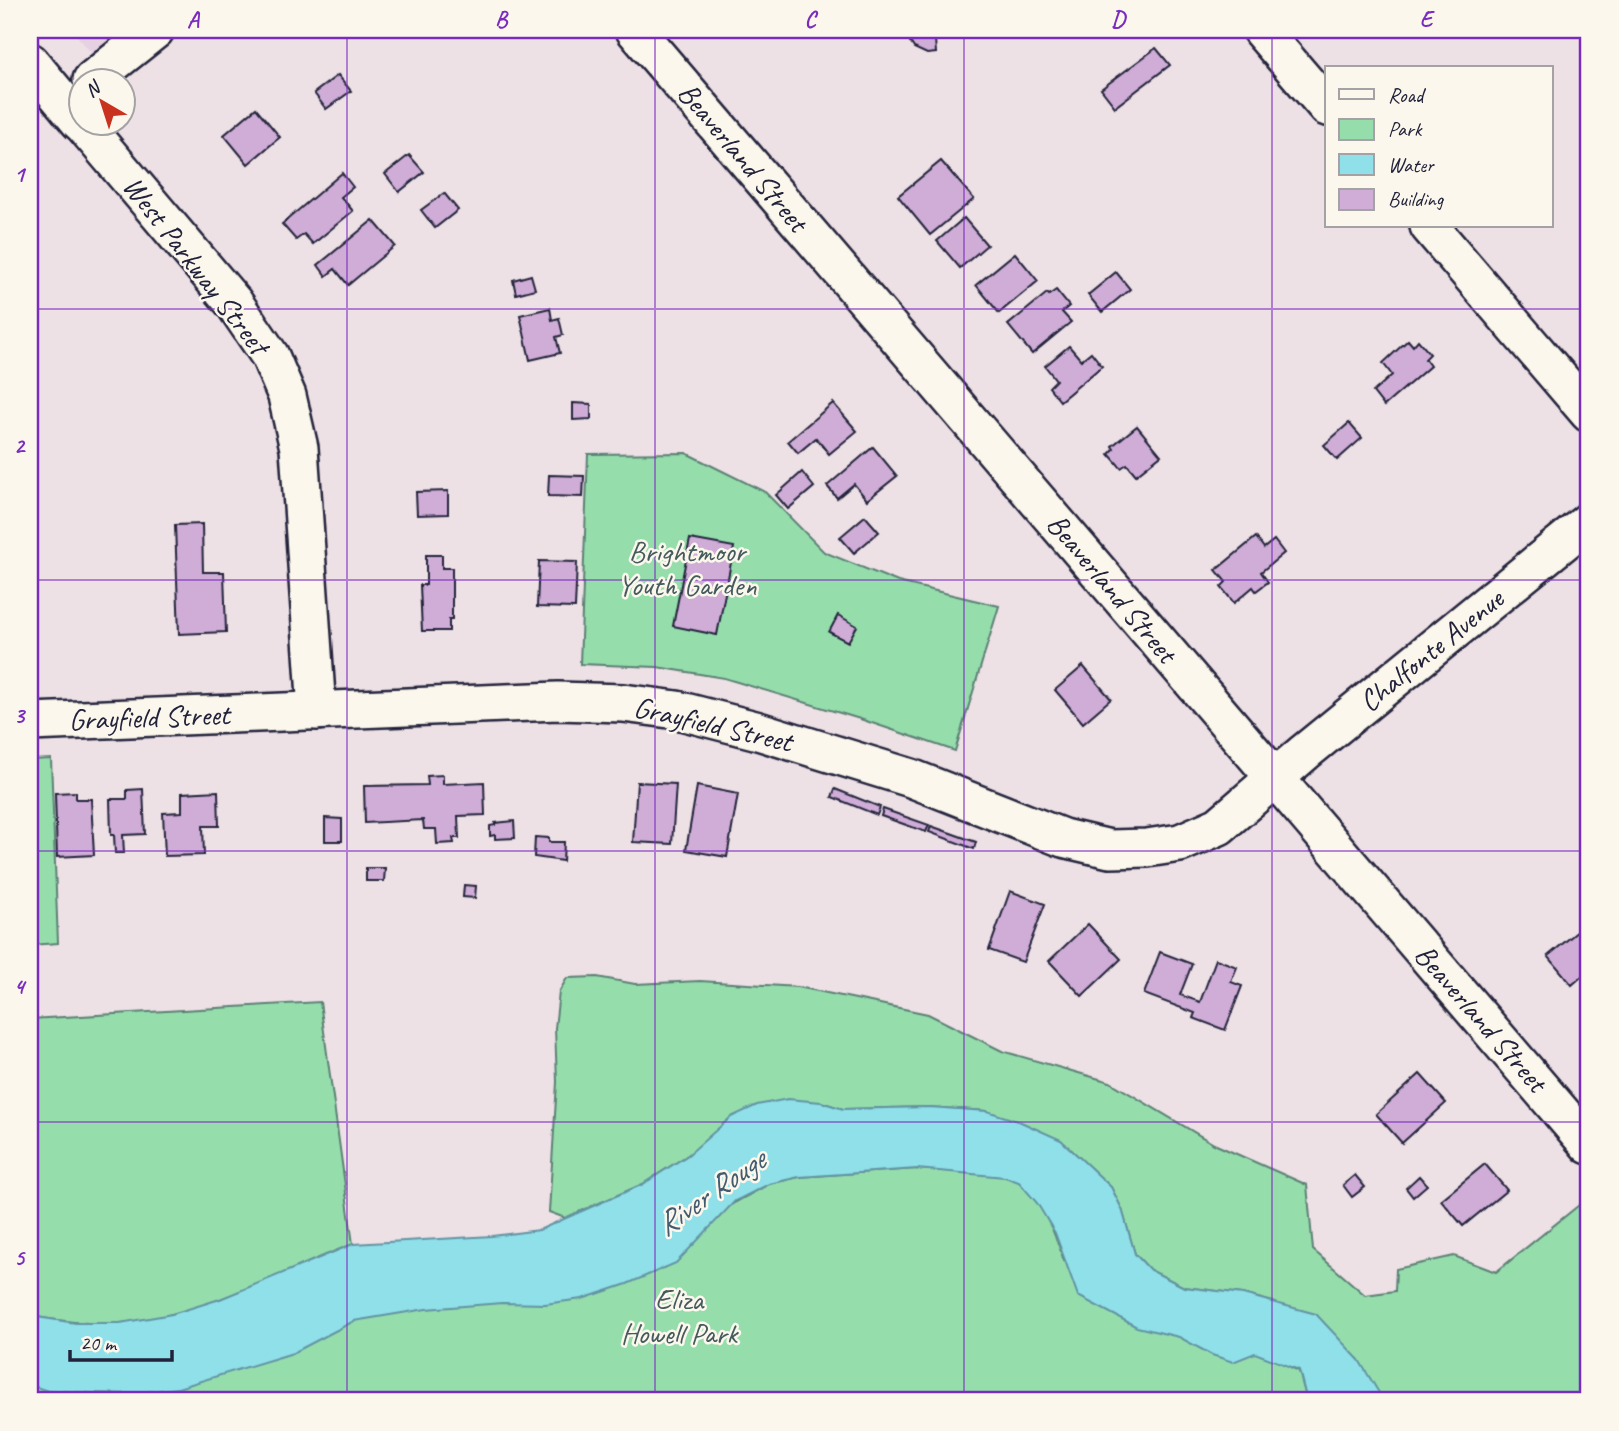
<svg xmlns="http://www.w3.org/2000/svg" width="1619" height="1431" font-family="Caveat,sans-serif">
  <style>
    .built { fill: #e5d1e2 }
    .green { fill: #95deac; stroke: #5c8074; stroke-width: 2 }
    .water { fill: #8fe0e9; stroke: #6394a3; stroke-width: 2 }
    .building { fill: #cfadd7; stroke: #22223b; stroke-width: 2 }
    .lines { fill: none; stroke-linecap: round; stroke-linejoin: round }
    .minor-casing { stroke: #22223b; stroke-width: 42 }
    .minor { stroke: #fbf7ec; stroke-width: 37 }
    .grid { fill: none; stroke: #7b2cbf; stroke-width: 2; stroke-opacity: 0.55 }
    .labels { text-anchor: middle; stroke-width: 5; stroke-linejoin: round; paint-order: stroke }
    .street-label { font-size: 30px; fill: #22223b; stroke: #fbf7ec }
    .park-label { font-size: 30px; fill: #445a5d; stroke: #fbf7ec }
    .water-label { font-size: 32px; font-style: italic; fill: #435b6f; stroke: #fbf7ec }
    .neatline { fill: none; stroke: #7b2cbf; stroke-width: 2.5 }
    .grid-label { font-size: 23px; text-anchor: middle; font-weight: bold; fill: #7b2cbf }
  </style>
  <rect width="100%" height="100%" fill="#eee1e6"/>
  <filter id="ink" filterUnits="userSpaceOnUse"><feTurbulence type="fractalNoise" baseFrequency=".0143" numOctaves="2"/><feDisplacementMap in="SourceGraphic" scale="14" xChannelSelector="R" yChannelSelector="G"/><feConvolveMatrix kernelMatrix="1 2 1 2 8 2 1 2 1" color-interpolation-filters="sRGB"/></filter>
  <g filter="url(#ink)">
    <!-- built -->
    <polygon class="built" points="72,30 139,30 99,62"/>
    <!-- green -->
    <g class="green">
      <polygon points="686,453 765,492 824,552 898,582 999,606 955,751 860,719 724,678 657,667 580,664 588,454"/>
      <polygon points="51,759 58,943 30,945 30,760"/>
      <polygon points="597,977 635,984 700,981 798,987 928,1014 1002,1051 1110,1082 1214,1144 1307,1185 1313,1250 1365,1295 1395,1291 1396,1269 1454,1256 1496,1272 1589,1197 1589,1401 1338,1401 1359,1360 1337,1338 1273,1302 1243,1294 1184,1287 1150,1270 1135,1254 1122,1209 1111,1187 1061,1140 987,1111 929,1107 843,1109 821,1102 688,1155 643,1184 565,1218 549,1212 557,1082 555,1028 559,992 567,978"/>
      <path d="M320,1002L353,1244C278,1273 202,1316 120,1323C90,1325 59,1321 30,1316V1019Z"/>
      <path d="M917,1169C939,1171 1002,1171 1019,1182C1040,1196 1057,1238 1064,1261L1299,1371L1307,1401H30V1352L716,1220L732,1204L769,1184L799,1177Z"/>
    </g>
    <!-- water -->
    <polygon class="water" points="788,1099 821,1102 843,1109 929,1107 987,1111 1021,1122 1061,1140 1111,1187 1122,1209 1135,1254 1150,1270 1184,1287 1243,1294 1316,1314 1359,1360 1384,1401 1307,1401 1299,1370 1255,1353 1233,1362 1212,1355 1179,1337 1137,1327 1078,1296 1055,1233 1037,1203 1019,1182 1005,1177 917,1169 799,1177 769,1184 735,1201 676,1263 627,1284 582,1299 545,1304 502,1303 426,1309 354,1321 293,1353 178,1388 131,1394 89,1393 45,1390 30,1385 30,1316 76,1323 120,1323 172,1314 220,1299 353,1244 492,1236 539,1230 643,1184 688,1155 731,1117 757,1105"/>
    <!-- building -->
    <g class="building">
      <polygon points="913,30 928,30 935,39 936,53 927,54 914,48 910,42"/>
      <polygon points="1156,48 1170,65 1115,107 1101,89"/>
      <polygon points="338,75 351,91 326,109 314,93"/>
      <polygon points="256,108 280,137 248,164 224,135"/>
      <polygon points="409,155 424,172 399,192 385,174"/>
      <polygon points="941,161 974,199 930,235 898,196"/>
      <polygon points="342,173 353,187 341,197 353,211 313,244 304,234 296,240 282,224"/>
      <polygon points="444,193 458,210 435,228 421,210"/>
      <polygon points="964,218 987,245 960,268 937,241"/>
      <polygon points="373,220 395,246 348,285 335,269 326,276 318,265"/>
      <polygon points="1015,253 1038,281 999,313 976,285"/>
      <polygon points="1116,272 1130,289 1102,312 1088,295"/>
      <polygon points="531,275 535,289 516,294 513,280"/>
      <polygon points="1056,290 1069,306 1062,312 1071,322 1032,354 1008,325 1047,293 1049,295"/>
      <polygon points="550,308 552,320 559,318 563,335 556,337 560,353 530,360 520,315"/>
      <polygon points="1408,340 1413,346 1418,340 1430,354 1425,359 1430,366 1384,406 1373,392 1392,375 1383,363"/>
      <polygon points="1069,346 1081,360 1091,352 1102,366 1060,401 1049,387 1056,380 1045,366"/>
      <polygon points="573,403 591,404 591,419 573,420"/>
      <polygon points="833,403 857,431 829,454 816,438 798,453 788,441"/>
      <polygon points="1349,423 1362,438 1337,460 1324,445"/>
      <polygon points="1137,426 1161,455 1136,475 1127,464 1121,468 1109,454 1114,449 1112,446"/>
      <polygon points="873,447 897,476 867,500 854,484 837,498 827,486"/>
      <polygon points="802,472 814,487 788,509 776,495"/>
      <polygon points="549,475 584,476 583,497 548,496"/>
      <polygon points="448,491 448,514 417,515 416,492"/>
      <polygon points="865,516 879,532 854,553 840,537"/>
      <polygon points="202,524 203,572 224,572 226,632 179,634 175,525"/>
      <polygon points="1256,537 1264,548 1274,540 1284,553 1261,572 1268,582 1256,591 1253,587 1234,603 1221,587 1226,582 1216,570"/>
      <polygon points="690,539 734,547 717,635 673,626"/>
      <polygon points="426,555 442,555 442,568 452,568 452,619 449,619 449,631 422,631 420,585 426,585"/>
      <polygon points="539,561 577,562 575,608 537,607"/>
      <polygon points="838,615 857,626 848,642 829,632"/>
      <polygon points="1083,666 1111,699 1083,723 1055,690"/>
      <polygon points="443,775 443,784 484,782 485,815 458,816 459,838 453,838 454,843 437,844 436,829 424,829 423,820 365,823 364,786 428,785 427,776"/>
      <polygon points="637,782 676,784 672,844 633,842"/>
      <polygon points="697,786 738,794 727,857 686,850"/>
      <polygon points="143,789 145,834 123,835 124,853 115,853 114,835 111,835 110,799 127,799 127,790"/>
      <polygon points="835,789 880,807 877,815 832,797"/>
      <polygon points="218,791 219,826 203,826 204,855 165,856 163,813 182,812 182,793"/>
      <polygon points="76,792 76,799 91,799 94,855 57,857 55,793"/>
      <polygon points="883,809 929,825 926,832 881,816"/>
      <polygon points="325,818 342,819 342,841 325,841"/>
      <polygon points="514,821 515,838 495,839 495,835 490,836 490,826 495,825 495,823"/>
      <polygon points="931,826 976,842 974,849 929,832"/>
      <polygon points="535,837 549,838 549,842 564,842 563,861 534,857"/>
      <polygon points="366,868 385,868 384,881 366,881"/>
      <polygon points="464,885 476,886 475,898 463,897"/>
      <polygon points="1010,891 1045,904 1023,962 989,950"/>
      <polygon points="1088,924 1121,959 1082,996 1049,961"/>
      <polygon points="1585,925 1589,929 1589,970 1572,985 1548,956"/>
      <polygon points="1160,952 1192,964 1180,995 1200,1002 1216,959 1237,967 1231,982 1242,986 1225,1030 1193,1018 1195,1013 1144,994"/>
      <polygon points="1420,1074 1446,1103 1402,1143 1376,1114"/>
      <polygon points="1485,1164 1507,1190 1463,1226 1441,1200"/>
      <polygon points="1355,1175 1365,1187 1352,1197 1343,1185"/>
      <polygon points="1419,1176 1427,1185 1413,1197 1406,1188"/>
    </g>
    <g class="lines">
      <defs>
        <g id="minor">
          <polyline points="635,30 1589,1145"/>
          <polyline points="1261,30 1327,107"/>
          <polyline points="30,62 80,122"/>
          <polyline points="92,80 155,30"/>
          <polyline points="81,122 234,303 270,356 287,396 299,448 317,711"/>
          <polyline points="1429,226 1589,413"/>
          <polyline points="30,722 558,701 623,703 677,710 755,730 911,778 1063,838 1110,849 1147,848 1180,843 1219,826 1305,752 1589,521"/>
        </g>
      </defs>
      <!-- minor casing -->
      <use href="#minor" class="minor-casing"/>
      <!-- minor -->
      <use href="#minor" class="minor"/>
    </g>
  </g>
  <!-- grid -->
  <path class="grid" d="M347,30V1401M655,30V1401M964,30V1401M1272,30V1401M30,309H1589M30,580H1589M30,851H1589M30,1122H1589"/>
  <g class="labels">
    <!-- street labels -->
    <g class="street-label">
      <text transform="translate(743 157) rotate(50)" y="10">Beaverland Street</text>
      <text transform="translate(196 265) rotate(52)" y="10">West Parkway Street</text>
      <text transform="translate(1112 588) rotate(50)" y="10">Beaverland Street</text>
      <text transform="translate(1431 650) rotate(-39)" y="10">Chalfonte Avenue</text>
      <text transform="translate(149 717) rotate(-2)" y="10">Grayfield Street</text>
      <text transform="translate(713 724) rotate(13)" y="10">Grayfield Street</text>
      <text transform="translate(1481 1018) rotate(49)" y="10">Beaverland Street</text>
    </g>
    <!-- park labels -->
    <g class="park-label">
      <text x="687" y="561">Brightmoor<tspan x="687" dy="34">Youth Garden</tspan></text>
      <text x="679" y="1309">Eliza<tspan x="679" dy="34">Howell Park</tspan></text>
    </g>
    <!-- water labels -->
    <g class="water-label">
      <text transform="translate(710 1192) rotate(-35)" y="11">River Rouge</text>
    </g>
  </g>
  <!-- margin -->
  <rect width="1619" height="1431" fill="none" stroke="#fbf7ec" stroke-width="77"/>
  <!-- legend -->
  <rect x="1325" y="66" width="228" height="161" fill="#fbf7ec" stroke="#a4a2a5" stroke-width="2"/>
  <rect x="1339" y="89" width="35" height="10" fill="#fbf7ec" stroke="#a4a2a5" stroke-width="2"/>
  <text x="1388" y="102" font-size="21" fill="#22223b">Road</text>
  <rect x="1339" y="119" width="35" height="21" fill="#95deac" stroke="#a4a2a5" stroke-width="2"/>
  <text x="1388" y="136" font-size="21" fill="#22223b">Park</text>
  <rect x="1339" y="154" width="35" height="21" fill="#8fe0e9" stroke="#a4a2a5" stroke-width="2"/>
  <text x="1388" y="172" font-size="21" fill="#22223b">Water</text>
  <rect x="1339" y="189" width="35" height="21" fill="#cfadd7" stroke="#a4a2a5" stroke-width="2"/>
  <text x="1388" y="206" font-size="21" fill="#22223b">Building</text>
  <!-- north arrow -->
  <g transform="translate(102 102) rotate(321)"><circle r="33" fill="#fbf7ec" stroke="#a4a2a5" stroke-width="2"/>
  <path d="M0-5L12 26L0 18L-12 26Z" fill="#c8321e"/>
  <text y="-10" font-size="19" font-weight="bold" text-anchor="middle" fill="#22223b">N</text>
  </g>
  <!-- scale -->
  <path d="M70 1350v10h102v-10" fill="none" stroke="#22223b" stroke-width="3.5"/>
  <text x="80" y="1350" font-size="21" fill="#22223b" stroke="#fbf7ec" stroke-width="5" paint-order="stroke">20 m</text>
  <rect x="38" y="38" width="1542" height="1354" class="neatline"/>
  <g class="grid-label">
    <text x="193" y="27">A</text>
    <text x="501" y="27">B</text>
    <text x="810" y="27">C</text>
    <text x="1118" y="27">D</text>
    <text x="1426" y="27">E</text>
    <text x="19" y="182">1</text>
    <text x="19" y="453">2</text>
    <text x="19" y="723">3</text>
    <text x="19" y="994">4</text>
    <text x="19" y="1265">5</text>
  </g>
</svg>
